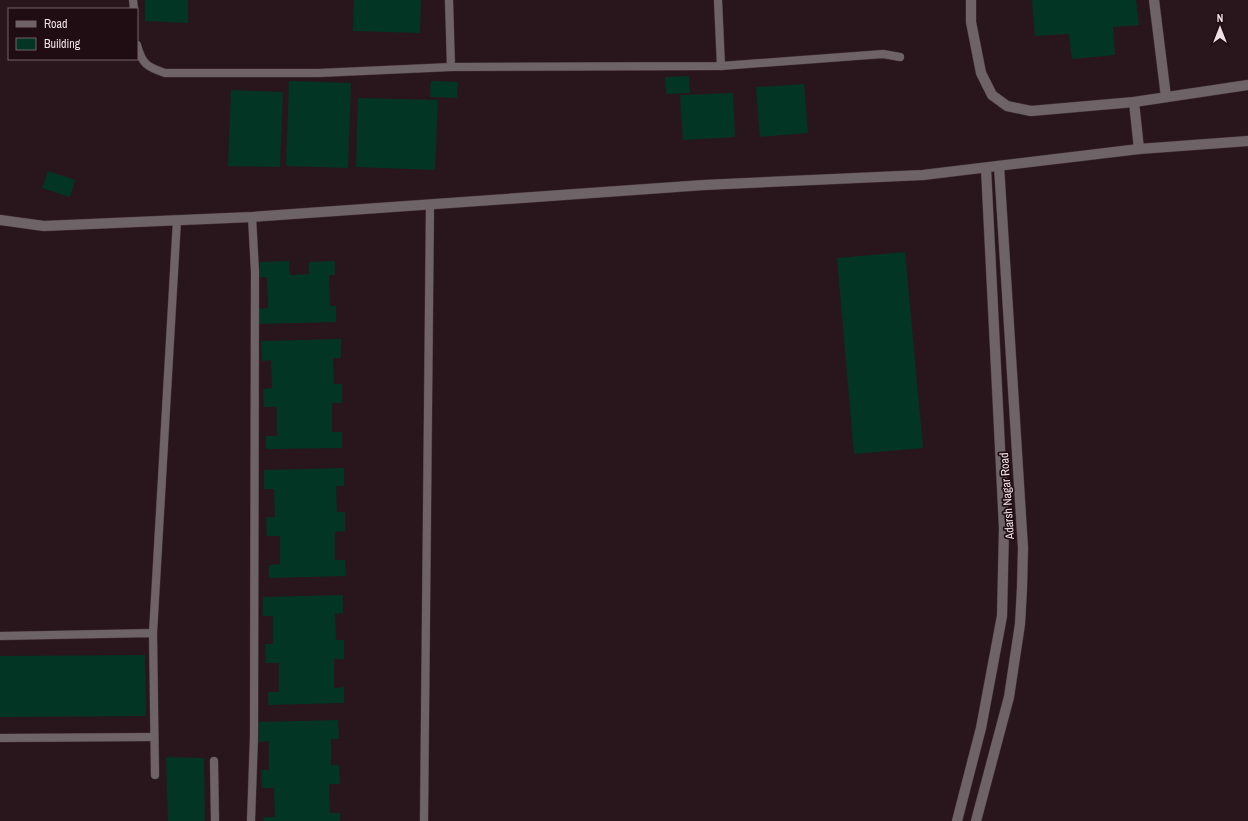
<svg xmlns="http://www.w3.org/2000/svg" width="1248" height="821" font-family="'Archivo Narrow',sans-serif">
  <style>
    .building { fill: #033525 }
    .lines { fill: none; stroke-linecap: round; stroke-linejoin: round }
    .service-casing { stroke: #453238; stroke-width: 9 }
    .minor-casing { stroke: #453238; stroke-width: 11 }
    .service { stroke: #6e6366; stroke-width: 8 }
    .minor { stroke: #6e6366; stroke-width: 10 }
    .labels { text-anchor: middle; stroke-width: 3.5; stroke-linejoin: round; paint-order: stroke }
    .street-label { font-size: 12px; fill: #eee0e4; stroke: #200d13 }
  </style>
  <rect width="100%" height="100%" fill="#29161c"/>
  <!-- building -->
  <g class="building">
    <polygon points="145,0 188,0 188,23 145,21"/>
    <polygon points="354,0 421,0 420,33 353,31"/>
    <polygon points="1032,0 1136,0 1139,25 1113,27 1115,55 1072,59 1069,34 1035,36"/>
    <polygon points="689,76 690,93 666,94 665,77"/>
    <polygon points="289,81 351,83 348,168 286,166"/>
    <polygon points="431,81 458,82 457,98 430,97"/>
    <polygon points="804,84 808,133 760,137 756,87"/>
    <polygon points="231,90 283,92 280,167 228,166"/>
    <polygon points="733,93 735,137 683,140 680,95"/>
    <polygon points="358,98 438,100 435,170 356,167"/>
    <polygon points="48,171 75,180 70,197 42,188"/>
    <polygon points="905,252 923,448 854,454 837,258"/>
    <polygon points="289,261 290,275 309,274 309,262 335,261 335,275 329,275 330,306 336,306 336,322 258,324 258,309 268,308 267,277 260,277 260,262"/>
    <polygon points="341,339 341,358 333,358 334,384 342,384 342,403 332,403 332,432 342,432 342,448 266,449 266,436 277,436 277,407 264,407 263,389 272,388 271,360 262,361 261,341"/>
    <polygon points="344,468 344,486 336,486 337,512 345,512 345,531 335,532 335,560 345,560 346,576 269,578 269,565 280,564 280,536 267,536 266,517 275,517 274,489 264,489 264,470"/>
    <polygon points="343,595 343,613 335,614 336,640 344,640 344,659 334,659 334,688 344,687 344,703 268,705 268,692 279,692 279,663 266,663 265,644 273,644 273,616 263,616 263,597"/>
    <polygon points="145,655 146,716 0,717 0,656"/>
    <polygon points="338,720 339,739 331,739 331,765 339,765 340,784 329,784 330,813 340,813 340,821 264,821 263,817 275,817 274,788 262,788 261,770 269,770 269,741 259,742 259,722"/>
    <polygon points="166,757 204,758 205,821 168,821"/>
  </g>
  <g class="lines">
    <defs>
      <g id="service">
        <polyline points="133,0 134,9"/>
        <polyline points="449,0 451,67"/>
        <path d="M137,45C142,64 147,67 165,73H319L451,67L721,66L718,0"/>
        <polyline points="721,66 883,54 900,57"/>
        <polyline points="153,633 177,220"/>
        <polyline points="0,636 153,633 155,775"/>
        <polyline points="0,738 154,737"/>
        <polyline points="214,761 215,821"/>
        <polyline points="251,821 254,736 255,272 252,217"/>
        <polyline points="424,821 430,204"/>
      </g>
      <g id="minor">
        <polyline points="971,0 971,22 981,73 992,95 1007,106 1031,111 1134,102 1248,85"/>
        <polyline points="1154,0 1166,97"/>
        <polyline points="1134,102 1139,149"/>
        <polyline points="0,220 44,226 252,217 704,185 923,175 1139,149 1248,141"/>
        <polyline points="957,821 981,728 1002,616 1004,528 986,168"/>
        <polyline points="976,821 1009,697 1020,624 1022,588 1023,548 999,166"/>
      </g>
    </defs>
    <!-- service casing -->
    <use href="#service" class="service-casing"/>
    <!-- minor casing -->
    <use href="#minor" class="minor-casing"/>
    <!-- service -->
    <use href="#service" class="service"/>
    <!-- minor -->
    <use href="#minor" class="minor"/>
  </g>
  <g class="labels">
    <!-- street labels -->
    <g class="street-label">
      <text transform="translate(1007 496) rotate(-94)" y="4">Adarsh Nagar Road</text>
    </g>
  </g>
  <!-- legend -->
  <rect x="8" y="8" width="130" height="52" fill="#200d13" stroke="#726167"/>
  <rect x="16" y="21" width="20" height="6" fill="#6e6366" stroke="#726167"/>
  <text x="44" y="28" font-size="12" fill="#eee0e4">Road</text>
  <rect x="16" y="38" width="20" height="12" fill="#033525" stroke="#726167"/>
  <text x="44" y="48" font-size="12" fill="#eee0e4">Building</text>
  <!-- north arrow -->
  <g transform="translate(1220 28)" stroke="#200d13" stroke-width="3" paint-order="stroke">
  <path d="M0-3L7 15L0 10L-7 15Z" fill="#eee0e4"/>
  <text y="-6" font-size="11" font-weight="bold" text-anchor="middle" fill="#eee0e4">N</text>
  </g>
</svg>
